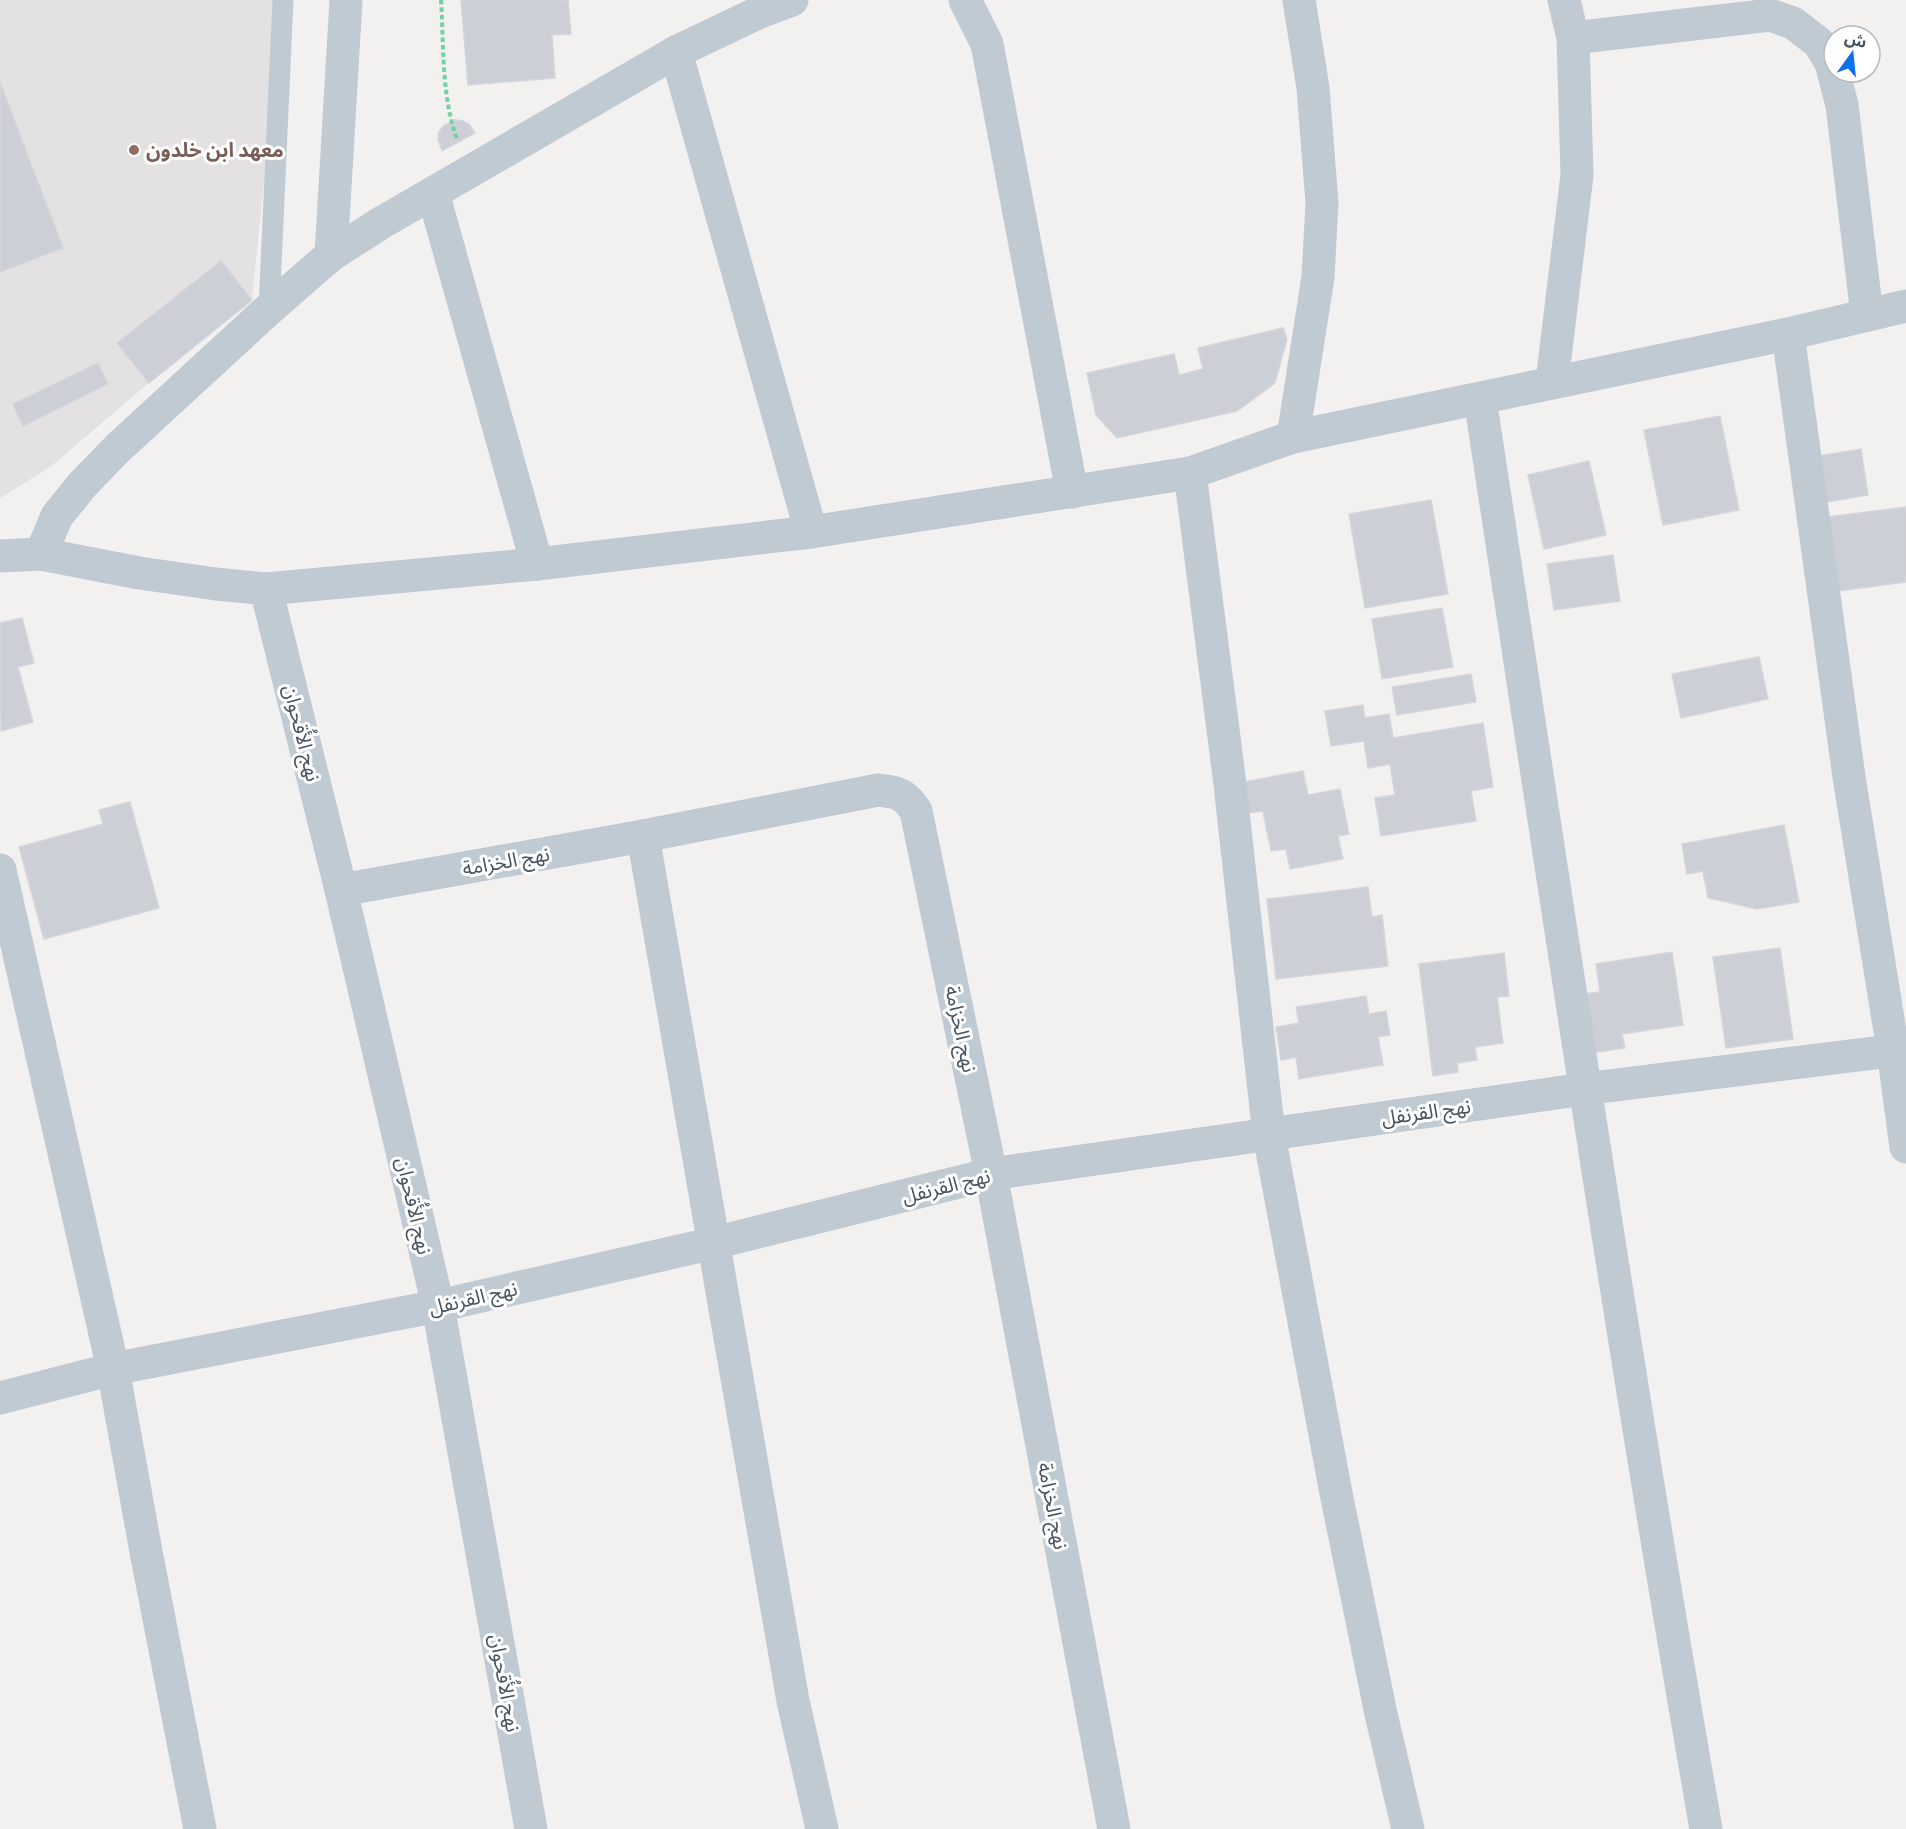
<svg xmlns="http://www.w3.org/2000/svg" width="1906" height="1829" font-family="'Exo 2','Noto Sans Arabic',sans-serif">
  <style>
    .education { fill: #e4e1e2 }
    .building { fill: #cccfd5; stroke: #d4d6dc; stroke-width: 1.5 }
    .lines { fill: none; stroke-linecap: round; stroke-linejoin: round }
    .path { stroke: #72d2a3; stroke-width: 4; stroke-dasharray: 4.5 3; stroke-linecap: butt }
    .service { stroke: #c0cad3; stroke-width: 21 }
    .minor { stroke: #c0cad3; stroke-width: 33 }
    .education-dot { fill: #8d6e63; stroke: #fff; stroke-width: 2 }
    .labels { text-anchor: middle; stroke-width: 6; stroke-linejoin: round; paint-order: stroke }
    .education-label { font-size: 20px; font-weight: bold; fill: #785e54; stroke: #fff; text-anchor: start }
    .street-label { font-size: 20px; fill: #47535f; stroke: #fff }
  </style>
  <rect width="100%" height="100%" fill="#f3f0f0"/>
  <!-- education -->
  <polygon class="education" points="0,0 282,0 252,300 149,383 50,467 0,498"/>
  <!-- building -->
  <g class="building">
    <polygon points="461,0 568,0 571,34 552,35 555,78 468,85"/>
    <polygon points="0,82 63,248 0,272"/>
    <polygon points="455,120 463,121 469,124 475,133 442,151 438,139 439,132 443,126"/>
    <polygon points="221,261 252,300 149,383 117,343"/>
    <polygon points="1283,328 1287,339 1275,383 1237,411 1117,438 1096,415 1087,373 1174,354 1179,375 1203,369 1198,348"/>
    <polygon points="98,363 108,384 23,426 13,404"/>
    <polygon points="1720,416 1739,510 1663,525 1644,430"/>
    <polygon points="1861,449 1868,495 1821,503 1812,457"/>
    <polygon points="1589,461 1606,535 1544,549 1528,475"/>
    <polygon points="1431,500 1448,594 1365,608 1349,514"/>
    <polygon points="1906,507 1906,582 1838,591 1828,517"/>
    <polygon points="1613,555 1620,601 1554,610 1547,564"/>
    <polygon points="1442,608 1453,667 1382,679 1372,619"/>
    <polygon points="22,618 34,663 18,667 33,722 1,731 0,623"/>
    <polygon points="1759,657 1768,699 1681,718 1672,674"/>
    <polygon points="1471,674 1476,702 1397,715 1392,687"/>
    <polygon points="1363,705 1365,718 1389,714 1393,738 1483,723 1493,787 1471,791 1476,821 1381,836 1375,798 1395,795 1390,764 1368,768 1364,741 1331,746 1325,711"/>
    <polygon points="1303,771 1308,795 1340,789 1349,834 1338,836 1343,859 1290,869 1286,849 1271,851 1263,811 1249,813 1243,782"/>
    <polygon points="130,802 159,908 44,939 19,847 103,824 99,810"/>
    <polygon points="1784,825 1799,902 1757,909 1708,898 1703,871 1687,874 1682,844"/>
    <polygon points="1368,887 1372,917 1382,915 1388,966 1276,979 1267,899"/>
    <polygon points="1780,948 1793,1039 1726,1048 1713,957"/>
    <polygon points="1672,952 1683,1025 1622,1034 1625,1048 1585,1054 1576,995 1600,992 1596,964"/>
    <polygon points="1504,953 1509,996 1497,997 1503,1043 1475,1047 1477,1060 1457,1063 1458,1072 1433,1076 1419,964"/>
    <polygon points="1366,996 1369,1014 1386,1011 1390,1035 1378,1037 1383,1065 1299,1079 1296,1057 1281,1060 1276,1027 1299,1023 1296,1007"/>
  </g>
  <g class="lines">
    <!-- path -->
    <path class="path" d="M441,0C444,46 441,95 457,139"/>
    <!-- service -->
    <polyline class="service" points="269,309 283,0"/>
    <!-- minor -->
    <g class="minor">
      <polyline points="965,0 987,44 1072,492"/>
      <polyline points="1573,38 1770,15 1793,23 1819,43 1831,63 1842,105 1867,315"/>
      <polyline points="676,52 811,532"/>
      <polyline points="433,193 537,564"/>
      <polyline points="331,255 346,0"/>
      <polyline points="1788,334 1849,777 1893,1050 1906,1147"/>
      <polyline points="1552,382 1577,175 1573,38 1564,0"/>
      <path d="M1480,399C1553,876 1623,1354 1706,1829"/>
      <polyline points="1293,437 1318,277 1322,203 1313,88 1299,0"/>
      <polyline points="1190,473 1229,776 1269,1135 1336,1493 1381,1714 1408,1829"/>
      <polyline points="41,554 57,516 83,484 118,448 269,309 331,255 381,223 676,52 760,12 792,0"/>
      <polyline points="0,556 41,554 139,573 216,584 266,589 537,564 811,532 1190,473 1293,437 1788,334 1906,306"/>
      <polyline points="266,589 341,890 438,1306 531,1829"/>
      <polyline points="643,836 793,1701 822,1829"/>
      <polyline points="0,870 113,1369 147,1557 200,1829"/>
      <path d="M341,890L643,836L878,790C898,792 905,794 916,811L991,1174L1114,1829"/>
      <polyline points="0,1398 113,1369 438,1306 714,1243 991,1174 1584,1089 1906,1049"/>
    </g>
  </g>
  <!-- markers -->
  <circle class="education-dot" cx="134" cy="150" r="6"/>
  <g class="labels">
    <!-- education labels -->
    <g class="education-label">
      <text x="146" y="157">معهد ابن خلدون</text>
    </g>
    <!-- street labels -->
    <g class="street-label">
      <text transform="translate(302 733) rotate(76)" y="7">نهج الأُقحوان</text>
      <text transform="translate(506 861) rotate(-10)" y="7">نهج الخزامة</text>
      <text transform="translate(961 1029) rotate(78)" y="7">نهج الخزامة</text>
      <text transform="translate(1426 1112) rotate(-8)" y="7">نهج القرنفل</text>
      <text transform="translate(946 1186) rotate(-14)" y="7">نهج القرنفل</text>
      <text transform="translate(414 1206) rotate(77)" y="7">نهج الأُقحوان</text>
      <text transform="translate(473 1298) rotate(-13)" y="7">نهج القرنفل</text>
      <text transform="translate(1053 1506) rotate(79)" y="7">نهج الخزامة</text>
      <text transform="translate(505 1683) rotate(80)" y="7">نهج الأُقحوان</text>
    </g>
  </g>
  <!-- north arrow -->
  <g transform="translate(1852 54) rotate(15)"><circle r="28" fill="#ffffff" stroke="#b5babf" stroke-width="1.5"/>
  <path d="M0-4.5L10 22L0 15L-10 22Z" fill="#0e6fee"/>
  <text y="-9" font-size="16" font-weight="bold" text-anchor="middle" fill="#47535f">ش</text>
  </g>
</svg>
